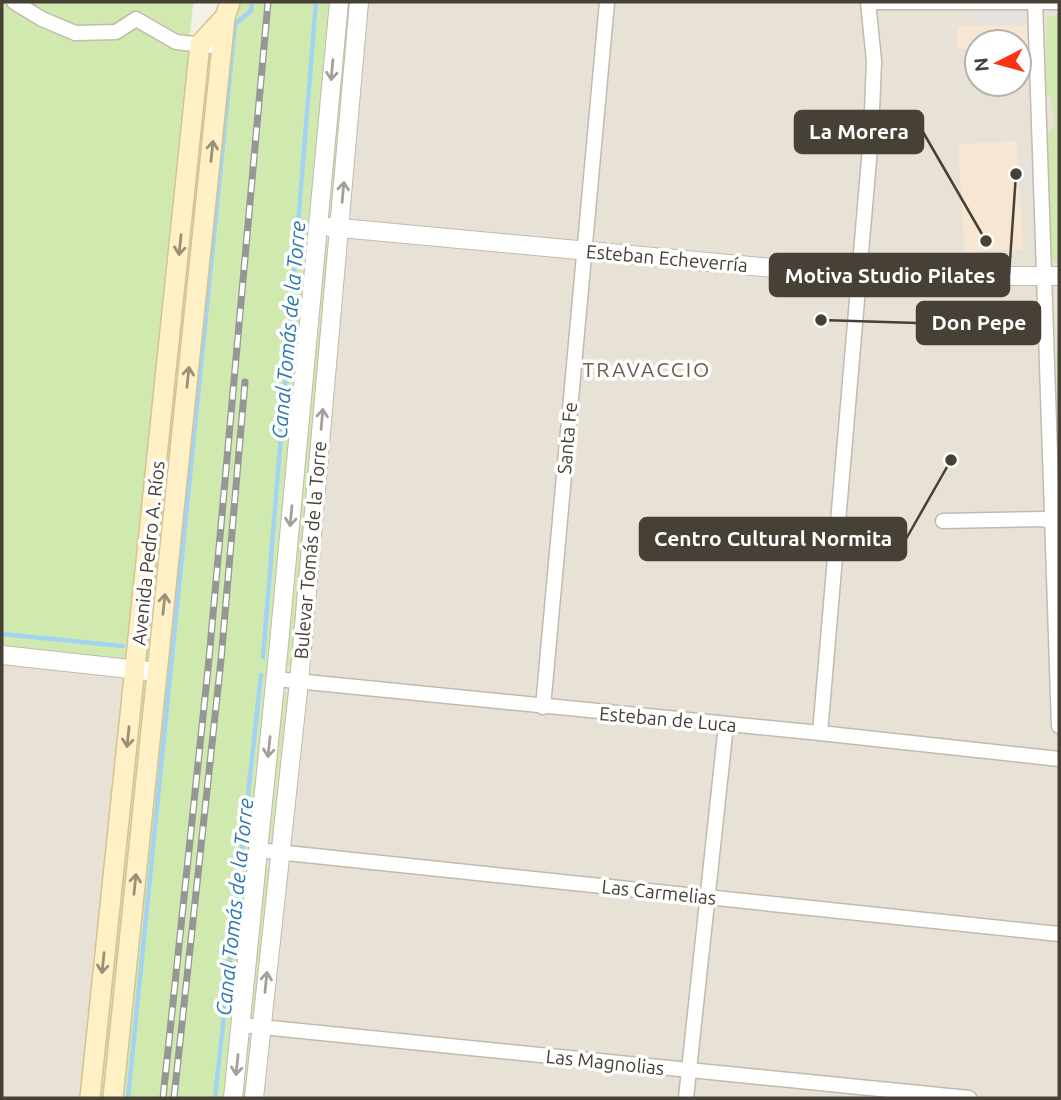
<svg xmlns="http://www.w3.org/2000/svg" width="1061" height="1100" font-family="Ubuntu,sans-serif">
  <style>
    .residential { fill: #e8e1d5; fill-rule: evenodd }
    .commercial { fill: #f6e6d2 }
    .green { fill: #d0e9af }
    .parking { fill: #e5e2df }
    .lines { fill: none; stroke-linecap: round; stroke-linejoin: round }
    .stream { stroke: #a2d3f2; stroke-width: 4.5 }
    .minor-casing { stroke: #c2baac; stroke-width: 17 }
    .tertiary-casing { stroke: #c2baac; stroke-width: 20 }
    .secondary-casing { stroke: #d5c396; stroke-width: 22 }
    .minor { stroke: #fff; stroke-width: 14 }
    .tertiary { stroke: #fff; stroke-width: 18 }
    .secondary { stroke: #fff0c6; stroke-width: 19 }
    .rail-casing { stroke: #969696; stroke-width: 7 }
    .rail { stroke: #fff; stroke-width: 4.5; stroke-dasharray: 13; stroke-linecap: butt }
    .oneway { stroke: #a3a09a }
    .oneway2 { stroke: #9a8f77 }
    .labels { text-anchor: middle; stroke-width: 7; stroke-linejoin: round; paint-order: stroke }
    .street-label { font-size: 19px; fill: #474036; stroke: #fff }
    .water-label { font-size: 21px; font-style: italic; fill: #2c7aad; stroke: #fff }
    .neighbourhood-label { font-size: 21px; letter-spacing: 2px; fill: #6a5d4d; stroke: #fff }
    .leader { fill: none; stroke: #474036; stroke-width: 2.5 }
    .callout-dot { fill: #474036; stroke: #fff; stroke-width: 2.5 }
    .callout { fill: #474036; stroke: #474036; stroke-width: 2.5 }
    .callout-label { font-size: 21px; text-anchor: middle; font-weight: bold; fill: #fff }
  </style>
  <rect width="100%" height="100%" fill="#f4f0e7"/>
  <!-- residential -->
  <g class="residential">
    <path d="M339,2H1059V1098H233ZM977,42H1019V84H977Z"/>
    <polygon points="2,655 157,672 113,1098 2,1098"/>
  </g>
  <!-- commercial -->
  <g class="commercial">
    <polygon points="1027,25 1028,48 1019,48 1019,42 977,42 977,49 957,49 957,26"/>
    <polygon points="1017,141 1023,249 975,252 975,254 965,255 958,144"/>
  </g>
  <!-- green -->
  <g class="green">
    <polygon points="2,2 197,2 193,5 188,53 199,55 230,2 339,2 233,1098 90,1098 136,670 2,655"/>
    <polygon points="345,2 355,2 332,216 326,211"/>
    <polygon points="1059,16 1059,265 1053,262 1050,245 1048,136 1055,124 1051,98 1046,92 1047,17"/>
    <polygon points="325,240 330,240 293,665 290,667 285,667"/>
    <polygon points="1059,324 1059,493 1056,358"/>
    <polygon points="283,694 288,694 290,698 276,839 272,842 266,837 280,698"/>
    <polygon points="265,867 271,867 255,1015 250,1014 248,1010 263,871"/>
    <polygon points="248,1037 254,1037 250,1098 240,1098 246,1041"/>
  </g>
  <!-- parking -->
  <g class="parking">
    <polygon points="1021,10 1018,24 973,24 970,11"/>
    <polygon points="1034,162 1035,183 1024,184 1023,163"/>
  </g>
  <g class="lines">
    <!-- stream -->
    <g class="stream">
      <polyline points="2,634 123,646"/>
      <polyline points="263,657 316,2"/>
      <polyline points="128,1098 235,24 251,11 252,2"/>
      <polyline points="215,1098 261,675"/>
    </g>
    <defs>
      <g id="minor">
        <polyline points="14,2 42,19 75,33 116,32 136,19 176,42 222,47"/>
        <polyline points="868,2 1059,2"/>
        <polyline points="1035,2 1059,726"/>
        <polyline points="943,521 1044,519 1059,524"/>
        <polyline points="276,679 820,733 1059,759"/>
        <polyline points="543,707 607,2"/>
        <polyline points="820,733 871,136 874,61 868,2"/>
        <polyline points="258,850 1059,934"/>
        <polyline points="241,1025 969,1098"/>
        <polyline points="686,1098 726,725"/>
      </g>
      <g id="tertiary">
        <polyline points="330,227 859,276 1059,276"/>
        <polyline points="2,655 157,672"/>
        <polyline points="233,1098 278,654 339,2"/>
        <polyline points="254,1098 299,682 359,2"/>
      </g>
      <g id="secondary">
        <polyline points="90,1098 200,44 225,17"/>
        <polyline points="113,1098 225,17 230,2"/>
      </g>
    </defs>
    <!-- minor casing -->
    <use href="#minor" class="minor-casing"/>
    <!-- tertiary casing -->
    <use href="#tertiary" class="tertiary-casing"/>
    <!-- secondary casing -->
    <use href="#secondary" class="secondary-casing"/>
    <!-- minor -->
    <use href="#minor" class="minor"/>
    <!-- tertiary -->
    <use href="#tertiary" class="tertiary"/>
    <!-- secondary -->
    <use href="#secondary" class="secondary"/>
    <defs>
      <g id="rail">
        <polyline points="163,1098 209,659 268,2"/>
        <polyline points="174,1098 221,660 245,382"/>
      </g>
    </defs>
    <!-- rail casing -->
    <use href="#rail" class="rail-casing"/>
    <!-- rail -->
    <use href="#rail" class="rail"/>
  </g>
  <!-- one-way arrows -->
  <defs><path id="oneway-shaft" d="M-6 0H5M1.5-3L5.5 0L1.5 3" fill="none" stroke-width="1.6" stroke-linecap="round" stroke-linejoin="round" transform="scale(1.75)"/></defs>
  <g class="oneway">
    <use href="#oneway-shaft" transform="translate(332 70) rotate(95)"/>
    <use href="#oneway-shaft" transform="translate(343 192) rotate(-85)"/>
    <use href="#oneway-shaft" transform="translate(322 419) rotate(-85)"/>
    <use href="#oneway-shaft" transform="translate(291 516) rotate(95)"/>
    <use href="#oneway-shaft" transform="translate(269 747) rotate(96)"/>
    <use href="#oneway-shaft" transform="translate(266 982) rotate(-84)"/>
    <use href="#oneway-shaft" transform="translate(237 1065) rotate(96)"/>
  </g>
  <g class="oneway2">
    <use href="#oneway-shaft" transform="translate(212 151) rotate(-84)"/>
    <use href="#oneway-shaft" transform="translate(180 245) rotate(96)"/>
    <use href="#oneway-shaft" transform="translate(188 377) rotate(-84)"/>
    <use href="#oneway-shaft" transform="translate(164 604) rotate(-84)"/>
    <use href="#oneway-shaft" transform="translate(128 737) rotate(96)"/>
    <use href="#oneway-shaft" transform="translate(135 884) rotate(-84)"/>
    <use href="#oneway-shaft" transform="translate(103 963) rotate(96)"/>
  </g>
  <g class="labels">
    <!-- street labels -->
    <g class="street-label">
      <text transform="translate(667 258) rotate(5)" y="7">Esteban Echeverría</text>
      <text transform="translate(567 438) rotate(-85)" y="7">Santa Fe</text>
      <text transform="translate(310 550) rotate(-85)" y="7">Bulevar Tomás de la Torre</text>
      <text transform="translate(148 553) rotate(-84)" y="7">Avenida Pedro A. Ríos</text>
      <text transform="translate(668 719) rotate(5)" y="7">Esteban de Luca</text>
      <text transform="translate(659 892) rotate(6)" y="7">Las Carmelias</text>
      <text transform="translate(605 1062) rotate(6)" y="7">Las Magnolias</text>
    </g>
    <!-- water labels -->
    <g class="water-label">
      <text transform="translate(289 330) rotate(-85)" y="7">Canal Tomás de la Torre</text>
      <text transform="translate(235 907) rotate(-84)" y="7">Canal Tomás de la Torre</text>
    </g>
    <!-- neighbourhood labels -->
    <g class="neighbourhood-label">
      <text x="647" y="377">TRAVACCIO</text>
    </g>
  </g>
  <!-- callouts -->
  <path class="leader" d="M986 241L923 132M1016 174L1009 275M821 320L917 323M951 460L906 539"/>
  <g class="callout-dot">
    <circle cx="986" cy="241" r="7"/>
    <circle cx="1016" cy="174" r="7"/>
    <circle cx="821" cy="320" r="7"/>
    <circle cx="951" cy="460" r="7"/>
  </g>
  <g class="callout">
    <rect x="795" y="111" width="128" height="42" rx="7"/>
    <rect x="770" y="254" width="239" height="42" rx="7"/>
    <rect x="917" y="302" width="123" height="42" rx="7"/>
    <rect x="640" y="518" width="266" height="42" rx="7"/>
  </g>
  <g class="callout-label">
    <text x="859" y="139">La Morera</text>
    <text x="890" y="283">Motiva Studio Pilates</text>
    <text x="979" y="330">Don Pepe</text>
    <text x="773" y="546">Centro Cultural Normita</text>
  </g>
  <!-- border -->
  <rect width="1061" height="1100" fill="none" stroke="#474036" stroke-width="7"/>
  <!-- north arrow -->
  <g transform="translate(998 63) rotate(264)"><circle r="33" fill="#ffffff" stroke="#b5b3af" stroke-width="2"/>
  <path d="M0-5L12 26L0 18L-12 26Z" fill="#fe3114"/>
  <text y="-10" font-size="19" font-weight="bold" text-anchor="middle" fill="#474036">N</text>
  </g>
</svg>
